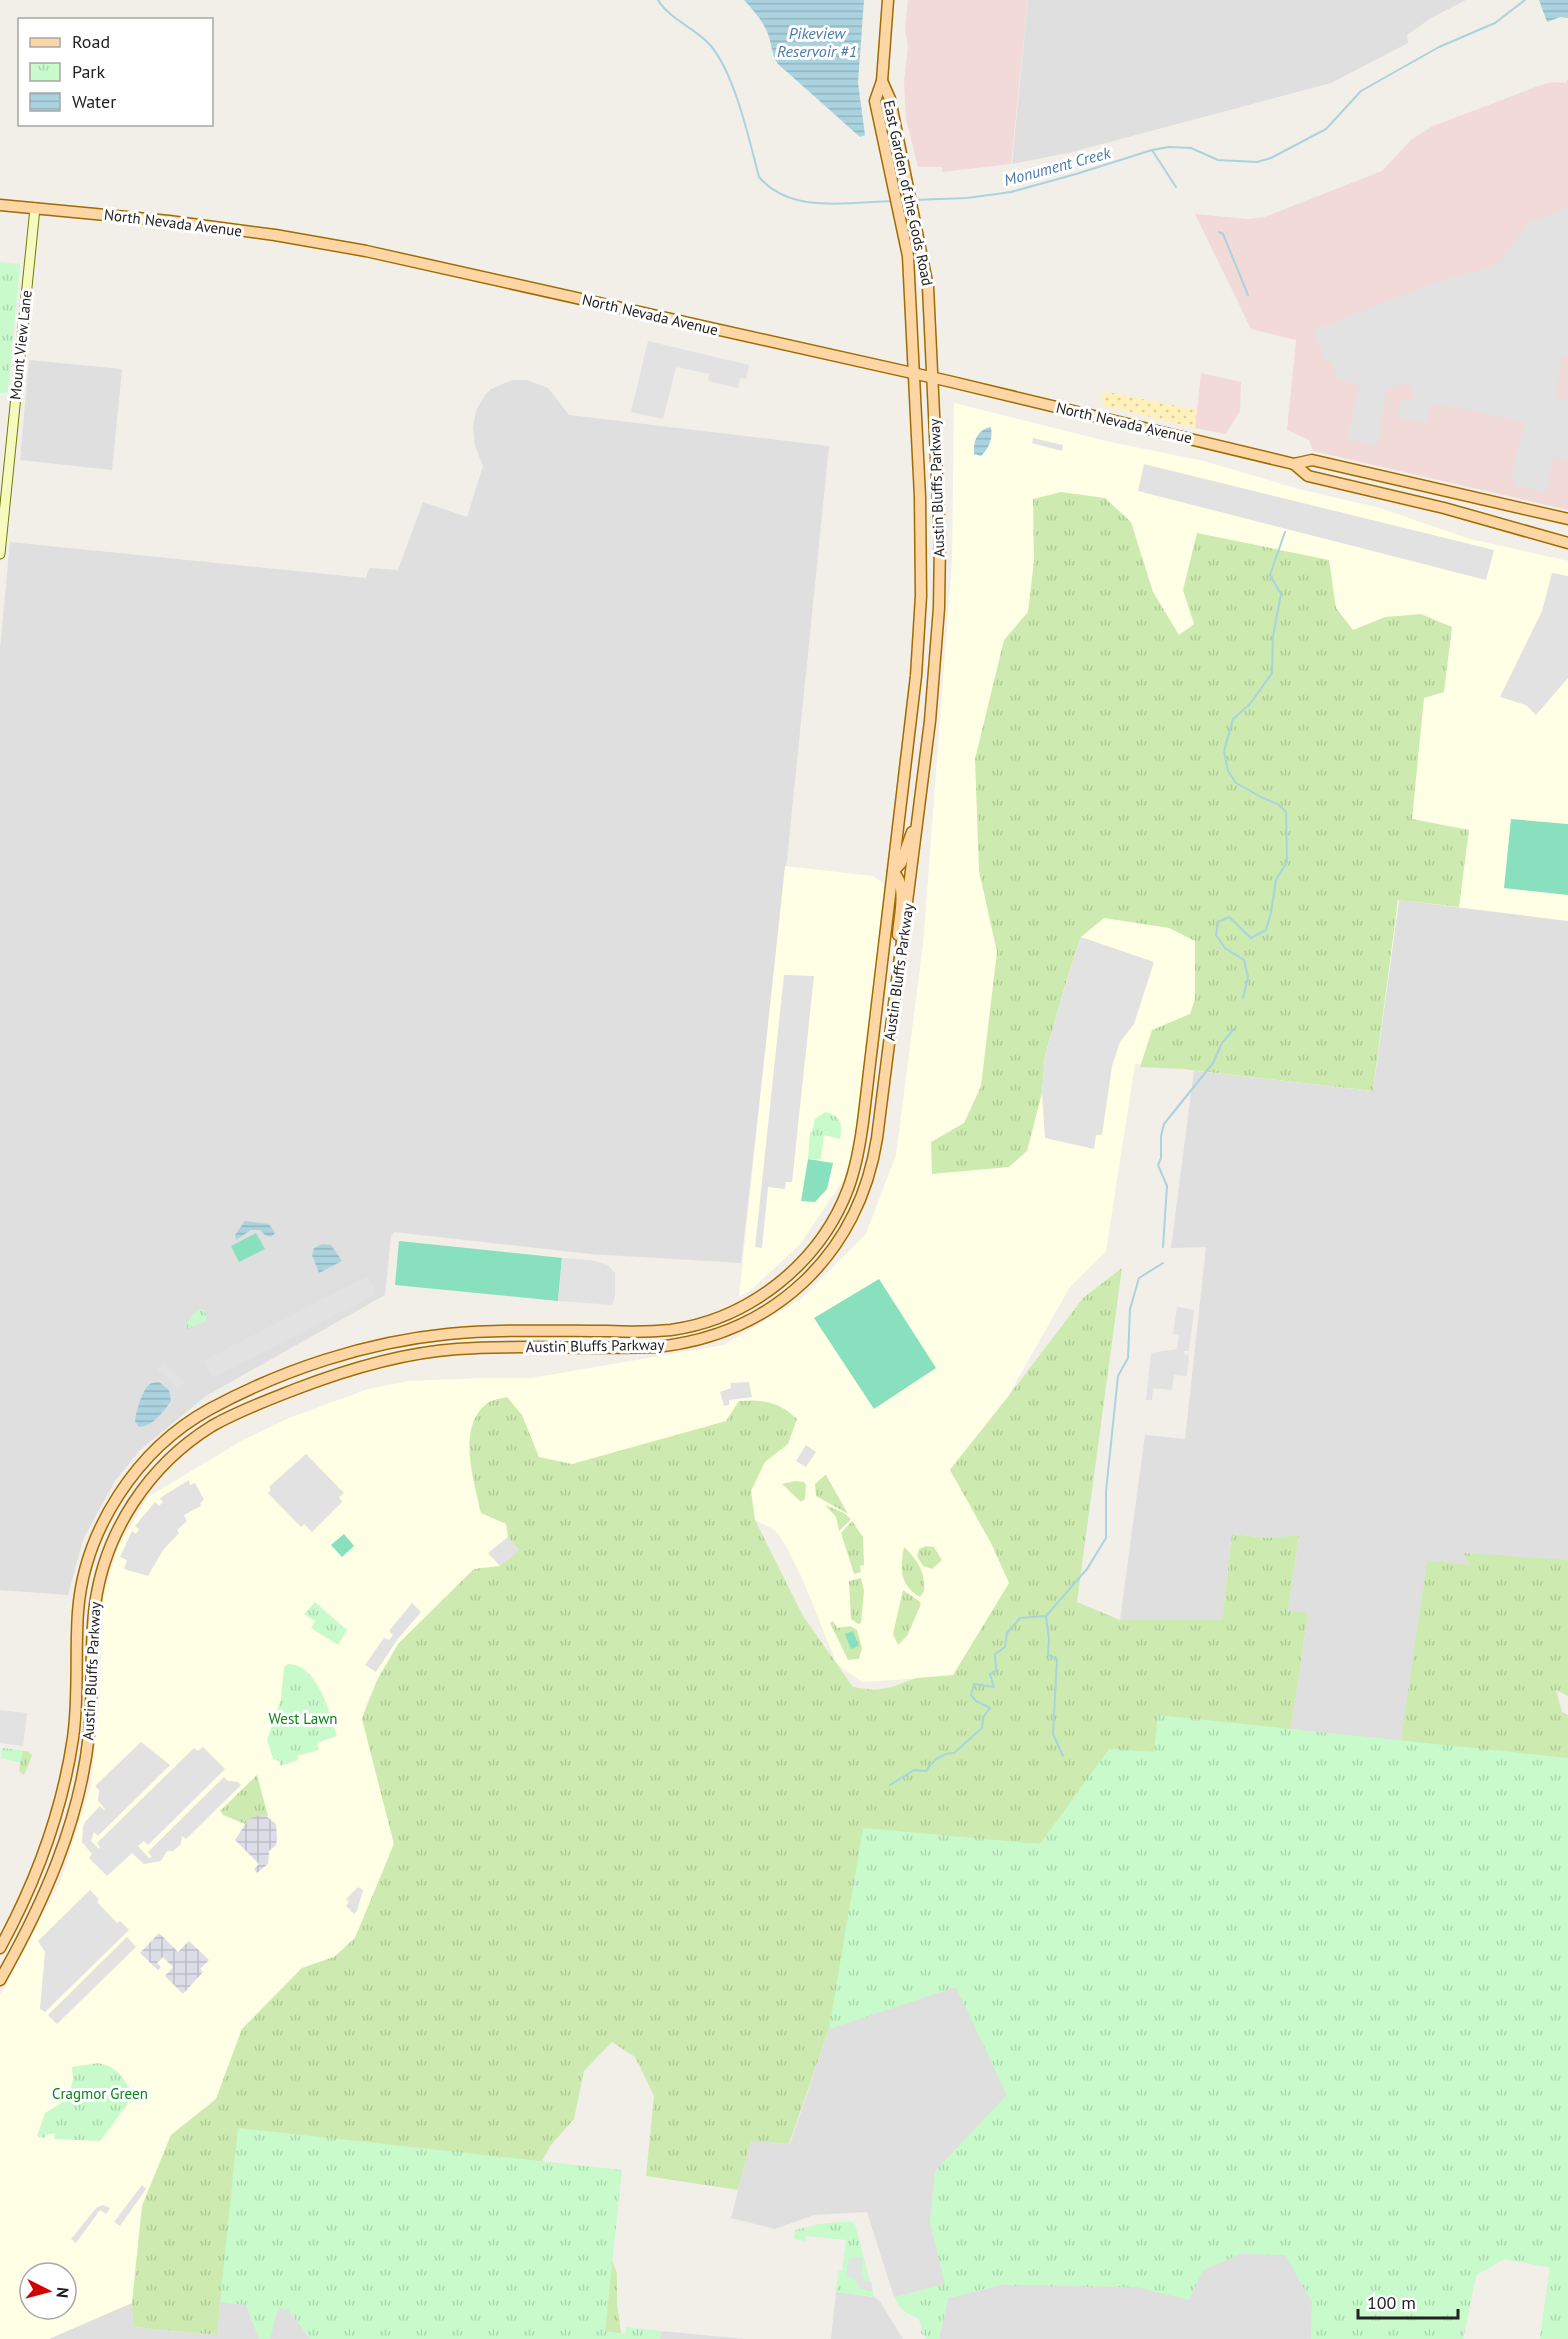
<svg xmlns="http://www.w3.org/2000/svg" width="1568" height="2339" font-family="'PT Sans',sans-serif">
  <style>
    .residential { fill: #e0dfdf }
    .commercial { fill: #f2dad9 }
    .education { fill: #ffffe5; fill-rule: evenodd }
    .grass { fill: url(#grass-tufts) }
    .sand { fill: url(#sand-dots) }
    .park { fill: url(#park-tufts) }
    .pitch { fill: #88e0be }
    .parking { fill: #e2e2e2 }
    .plaza { fill: url(#plaza-grid) }
    .water { fill: url(#water-rules) }
    .lines { fill: none; stroke-linecap: round; stroke-linejoin: round }
    .stream { stroke: #aad3df; stroke-width: 2 }
    .secondary-casing { stroke: #707d05; stroke-width: 11 }
    .primary-casing { stroke: #a06b00; stroke-width: 13 }
    .secondary { stroke: #f7fabf; stroke-width: 9 }
    .primary { stroke: #fcd6a4; stroke-width: 10 }
    .labels { text-anchor: middle; stroke-width: 6; stroke-linejoin: round; paint-order: stroke }
    .street-label { font-size: 15px; fill: #222; stroke: #fff }
    .park-label { font-size: 15px; fill: #0c8416; stroke: #fff }
    .water-label { font-size: 16px; font-style: italic; fill: #4a7aab; stroke: #fff }
  </style>
  <defs>
    <pattern id="grass-tufts" width="24" height="20" patternUnits="userSpaceOnUse" patternTransform="scale(1.5)"><rect width="24" height="20" fill="#cdebb0"/><path d="M3 7l-1-3M5 7V3M7 7l1-3M15 17l-1-3M17 17v-4M19 17l1-3" fill="none" stroke="#b0c997"/></pattern>
    <pattern id="sand-dots" width="8" height="8" patternUnits="userSpaceOnUse" patternTransform="scale(1.5)"><rect width="8" height="8" fill="#fff1ba"/><path d="M2 2h.1M6 6h.1" fill="none" stroke="#dacea0" stroke-width="1.8" stroke-linecap="round"/></pattern>
    <pattern id="park-tufts" width="24" height="20" patternUnits="userSpaceOnUse" patternTransform="scale(1.5)"><rect width="24" height="20" fill="#c8facc"/><path d="M3 7l-1-3M5 7V3M7 7l1-3M15 17l-1-3M17 17v-4M19 17l1-3" fill="none" stroke="#acd6af"/></pattern>
    <pattern id="plaza-grid" width="8" height="8" patternUnits="userSpaceOnUse" patternTransform="scale(1.5)"><rect width="8" height="8" fill="#dddde8"/><path d="M0 4h8M4 0v8" fill="none" stroke="#bdbdc7"/></pattern>
    <pattern id="water-rules" width="6" height="5" patternUnits="userSpaceOnUse" patternTransform="scale(1.5)"><rect width="6" height="5" fill="#aad3df"/><path d="M0 2.5h6" fill="none" stroke="#92b5bf"/></pattern>
  </defs>
  <rect width="100%" height="100%" fill="#f2efe9"/>
  <!-- residential -->
  <g class="residential">
    <polygon points="1028,0 1466,0 1431,18 1407,35 1408,43 1331,83 1072,152 1012,164"/>
    <polygon points="29,360 122,369 112,470 20,460"/>
    <polygon points="512,380 527,380 548,388 569,415 829,446 788,850 741,1263 590,1254 394,1232 391,1236 385,1295 206,1396 140,1450 115,1481 94,1519 83,1540 68,1595 0,1590 0,649 10,542 366,578 369,568 398,570 423,502 467,517 483,466 475,446 473,428 476,411 485,395 491,389"/>
    <polygon points="1399,899 1568,921 1568,1570 1451,1564 1427,1560 1402,1741 1291,1729 1308,1614 1288,1611 1299,1536 1268,1538 1232,1534 1222,1620 1120,1620 1145,1435 1185,1439 1206,1247 1171,1248 1194,1070"/>
    <polygon points="956,1987 1007,2095 935,2171 930,2223 945,2285 894,2297 867,2212 814,2215 775,2229 731,2218 751,2140 790,2144 829,2029"/>
    <polygon points="1239,2253 1286,2255 1312,2302 1311,2339 939,2339 948,2298 1001,2285 1137,2287 1189,2300 1203,2270"/>
    <polygon points="836,2292 874,2297 879,2300 903,2339 831,2339"/>
    <polygon points="220,2302 246,2305 260,2339 49,2339 56,2334 132,2303 133,2327 217,2335"/>
    <polygon points="277,2308 288,2309 310,2339 270,2339"/>
    <polygon points="661,2331 745,2339 660,2339"/>
  </g>
  <!-- commercial -->
  <g class="commercial">
    <polygon points="908,0 1028,0 1011,164 942,172 942,167 918,167 906,119 905,100 904,82 908,46 905,29"/>
    <polygon points="1568,79 1568,510 1313,451 1309,440 1287,430 1296,340 1251,329 1195,214 1248,219 1264,217 1382,171 1411,140 1433,126 1541,85 1552,82 1565,83"/>
    <polygon points="1201,373 1241,382 1240,411 1226,434 1195,428"/>
  </g>
  <!-- education -->
  <g class="education">
    <path d="M954,403L1110,442L1204,461L1299,489L1380,508L1470,539L1568,561V921L1399,900L1373,1091L1135,1064L1106,1251L1070,1287L1007,1398L950,1469L991,1543L1009,1583L975,1652L953,1676L862,1682L837,1664L802,1578L786,1546L776,1531L745,1514L508,1537L500,1566L474,1569L398,1644L367,1702L362,1719L394,1844L355,1938L334,1957L302,1968L242,2029L216,2099L171,2135L142,2206L132,2303L49,2339H0V1996L61,1880L91,1785L99,1703L104,1595L118,1547L148,1497L243,1440L289,1418L368,1389L408,1381L480,1378H531L724,1345L802,1298L866,1234L896,1155L923,945L952,561ZM30,2273H66V2309H30Z"/>
    <polygon points="785,866 873,876 884,884 864,1093 854,1150 844,1179 800,1244 751,1290 739,1297"/>
  </g>
  <!-- grass -->
  <g class="grass">
    <polygon points="1061,492 1105,498 1131,522 1153,592 1179,635 1194,624 1183,590 1197,533 1329,560 1336,608 1353,630 1385,617 1421,614 1452,627 1444,692 1424,698 1412,819 1469,830 1459,907 1398,900 1373,1091 1181,1069 1140,1067 1152,1030 1190,1014 1195,999 1195,941 1169,928 1104,918 1081,937 1065,986 1045,1056 1042,1093 1027,1151 1009,1167 932,1174 931,1142 964,1123 981,1086 997,952 979,871 975,759 1004,640 1028,612 1034,561 1033,499"/>
    <path d="M1122,1268L1077,1602L1120,1620H1222L1232,1534L1268,1538L1299,1535L1288,1611L1308,1613L1291,1729L1401,1741L1427,1560L1470,1565L1463,1553L1568,1560V1696L1556,1690L1562,1712L1568,1715V2339H1540L1550,2267L1504,2259L1476,2275L1463,2339H1311L1312,2302L1285,2255L1240,2254L1203,2270L1189,2300L1137,2287L945,2285L930,2223L935,2171L1007,2095L956,1987L829,2029L789,2144L751,2141L738,2190L646,2176L654,2096L635,2057L612,2042L584,2071L574,2119L551,2145L542,2161L583,2187L617,2273V2305L622,2339H310L288,2309L220,2302L217,2335L133,2327L132,2303L142,2206L171,2135L216,2099L242,2029L302,1968L334,1957L355,1938L394,1844L362,1719L377,1680L398,1644L474,1569L500,1566L519,1550L508,1537L506,1524L481,1513C474,1482 457,1429 485,1405C489,1400 500,1399 507,1397L522,1415L539,1457L572,1464L726,1421L739,1401C762,1399 780,1402 797,1419L788,1444L765,1462L751,1491L755,1520L803,1616L853,1687L874,1690L892,1687L916,1678L953,1675L1009,1583L991,1543L950,1470L1007,1398L1083,1298Z"/>
    <polygon points="825,1475 826,1475 848,1514 816,1496 815,1484"/>
    <polygon points="795,1481 804,1482 806,1485 805,1499 801,1502 782,1484"/>
    <polygon points="825,1505 844,1513 851,1519 839,1531 836,1517"/>
    <polygon points="852,1521 863,1537 864,1565 860,1566 861,1572 854,1574 841,1533"/>
    <polygon points="926,1546 934,1547 942,1560 932,1569 923,1566 917,1556 919,1549"/>
    <path d="M904,1547C917,1559 926,1573 924,1591L920,1597C899,1585 900,1568 904,1547Z"/>
    <polygon points="861,1578 864,1591 861,1623 858,1624 851,1619 849,1581"/>
    <polygon points="903,1590 919,1601 921,1604 907,1636 898,1645 893,1634"/>
    <polygon points="833,1621 837,1628 850,1626 857,1630 862,1648 859,1659 848,1660 830,1623"/>
    <polygon points="22,1751 27,1751 32,1755 24,1775 19,1771"/>
    <polygon points="257,1775 268,1816 248,1820 245,1824 223,1815 220,1811"/>
  </g>
  <!-- sand -->
  <polygon class="sand" points="1103,391 1197,410 1195,428 1102,405"/>
  <!-- park -->
  <g class="park">
    <polygon points="0,262 20,264 8,392 0,393"/>
    <path d="M825,1112C841,1115 843,1125 840,1139L824,1135L821,1159H808L810,1132H812L815,1119Z"/>
    <polygon points="200,1310 203,1310 207,1315 206,1321 187,1329 185,1326 193,1314"/>
    <polygon points="315,1602 347,1630 338,1645 311,1628 315,1621 304,1614"/>
    <path d="M288,1664C318,1664 330,1714 337,1736L317,1743L319,1750L297,1756L298,1760L281,1766L279,1761L273,1759L267,1740L281,1699L284,1667Z"/>
    <path d="M1158,1715L1568,1758V2339H1540L1550,2267L1504,2259L1476,2275L1463,2339H1311L1312,2302L1285,2255L1240,2254L1203,2270L1189,2300L1137,2287L1001,2285L948,2298L939,2339H927L921,2333C923,2314 911,2318 903,2310C899,2307 896,2301 894,2297L945,2284L930,2223L935,2171L1007,2095L956,1987L829,2029L863,1828L1040,1844L1109,1749L1154,1752Z"/>
    <polygon points="2,1748 22,1750 21,1763 1,1758"/>
    <path d="M98,2063C117,2067 122,2075 131,2091L127,2105L100,2141L54,2139L55,2133L46,2135L44,2138L37,2136L45,2113L68,2099L73,2079L72,2067Z"/>
    <polygon points="238,2128 622,2170 605,2331 625,2334 626,2327 661,2331 660,2339 310,2339 288,2309 278,2308 270,2339 259,2339 246,2305 220,2302"/>
    <polygon points="850,2221 855,2224 874,2297 836,2292 838,2271 842,2271 846,2240 806,2236 805,2241 794,2239 795,2230 819,2224"/>
  </g>
  <!-- pitch -->
  <g class="pitch">
    <polygon points="1511,819 1568,824 1568,895 1504,888"/>
    <polygon points="808,1159 833,1163 827,1189 815,1202 801,1201"/>
    <polygon points="256,1233 265,1249 239,1262 231,1246"/>
    <polygon points="399,1241 562,1258 558,1301 395,1285"/>
    <polygon points="879,1279 936,1368 874,1409 814,1318"/>
    <polygon points="344,1534 354,1546 342,1557 331,1545"/>
    <polygon points="853,1631 859,1646 851,1649 845,1634"/>
  </g>
  <!-- parking -->
  <g class="parking">
    <polygon points="1568,207 1568,356 1562,356 1556,398 1568,401 1568,460 1553,457 1547,493 1515,485 1516,480 1511,479 1525,422 1446,405 1431,405 1427,423 1397,417 1401,399 1413,401 1414,395 1408,383 1387,388 1378,446 1347,439 1359,386 1337,379 1331,361 1326,363 1313,330 1436,282 1490,268 1501,259 1527,224"/>
    <polygon points="648,341 749,365 746,379 740,378 738,388 708,381 709,374 676,367 663,419 631,412"/>
    <polygon points="1033,438 1063,445 1062,451 1032,443"/>
    <polygon points="1144,464 1494,550 1486,580 1138,491"/>
    <polygon points="1552,573 1568,576 1568,678 1536,715 1526,705 1500,697 1542,611"/>
    <polygon points="1081,937 1154,962 1134,1024 1120,1042 1112,1066 1102,1135 1096,1135 1094,1149 1045,1138 1042,1093 1045,1056 1065,986"/>
    <polygon points="784,975 814,976 792,1182 786,1182 785,1189 768,1187 762,1248 755,1247"/>
    <polygon points="562,1258 591,1260 608,1265 615,1273 615,1296 612,1305 558,1301"/>
    <polygon points="368,1276 377,1294 212,1378 203,1361"/>
    <polygon points="1177,1307 1194,1310 1189,1351 1184,1351 1184,1354 1189,1355 1187,1376 1174,1375 1172,1390 1153,1388 1152,1400 1146,1400 1151,1353 1177,1349 1179,1335 1173,1334"/>
    <polygon points="163,1363 184,1382 178,1389 157,1370"/>
    <polygon points="749,1382 752,1397 729,1400 729,1405 724,1406 720,1392 731,1388 730,1383"/>
    <polygon points="806,1445 816,1452 806,1467 796,1461"/>
    <polygon points="306,1454 344,1493 339,1497 342,1502 312,1532 304,1524 301,1527 268,1493 271,1490 269,1487 271,1485"/>
    <polygon points="189,1480 190,1485 195,1483 204,1500 200,1503 201,1506 184,1515 187,1521 177,1530 179,1533 163,1550 148,1576 124,1569 127,1560 120,1557 132,1531 136,1534 139,1529 135,1526 155,1502 159,1506 163,1502 160,1498 163,1496"/>
    <polygon points="508,1537 519,1550 500,1566 488,1553"/>
    <polygon points="412,1603 421,1612 397,1640 376,1672 365,1665 384,1638 389,1640 393,1635 389,1631"/>
    <polygon points="0,1710 27,1713 23,1746 0,1743"/>
    <polygon points="141,1742 170,1765 98,1836 94,1832 91,1841 99,1849 100,1847 97,1843 194,1748 198,1751 203,1747 225,1769 148,1845 144,1841 138,1846 149,1858 152,1857 148,1852 224,1777 228,1781 238,1782 241,1785 186,1839 182,1836 181,1844 173,1851 167,1851 161,1861 144,1864 132,1853 107,1876 89,1858 92,1854 82,1842 83,1827 85,1822 100,1806 104,1810 105,1809 98,1801 99,1790 95,1786"/>
    <polygon points="358,1887 363,1890 357,1911 354,1914 346,1906 349,1902 346,1899"/>
    <polygon points="90,1890 99,1899 97,1902 117,1923 120,1921 129,1930 45,2012 40,2009 45,1952 38,1941"/>
    <polygon points="127,1937 136,1947 57,2024 48,2015"/>
    <polygon points="142,2185 146,2189 120,2226 114,2222"/>
    <polygon points="103,2205 110,2208 106,2214 100,2210 76,2243 71,2239 97,2207"/>
    <polygon points="856,2257 862,2258 862,2277 867,2282 871,2282 873,2291 862,2289 853,2278 846,2277 849,2259 854,2259"/>
  </g>
  <!-- plaza -->
  <g class="plaza">
    <polygon points="265,1815 276,1824 277,1839 276,1845 269,1851 268,1864 257,1873 254,1869 259,1864 235,1840 248,1820 256,1816"/>
    <polygon points="159,1933 178,1952 189,1941 209,1960 200,1969 203,1972 183,1994 165,1976 173,1967 163,1957 157,1963 161,1967 158,1970 140,1953"/>
  </g>
  <!-- water -->
  <g class="water">
    <path d="M744,0H864L858,83L865,135L860,137L778,64C772,56 772,46 769,37C764,22 754,11 744,0Z"/>
    <polygon points="1539,0 1568,0 1568,18 1560,17 1547,22"/>
    <path d="M991,427C993,439 989,448 981,456L974,454C973,442 977,429 991,427Z"/>
    <polygon points="245,1221 269,1224 275,1233 271,1237 265,1235 260,1230 251,1230 236,1240 235,1235"/>
    <polygon points="322,1244 331,1245 342,1261 319,1273 312,1255 314,1248"/>
    <path d="M159,1382L169,1390L171,1401C164,1411 152,1427 139,1427L135,1421C136,1413 142,1389 150,1384C151,1383 157,1382 159,1382Z"/>
  </g>
  <g class="lines">
    <!-- stream -->
    <g class="stream">
      <path d="M658,0C670,20 696,28 711,46C735,75 749,139 759,177C791,215 850,202 894,201"/>
      <polyline points="1152,150 1176,187"/>
      <polyline points="914,200 967,198 1011,192 1076,174 1152,150 1169,147 1191,148 1218,160 1257,162 1271,158 1326,129 1361,91 1439,47 1495,23 1525,0"/>
      <polyline points="1219,232 1223,234 1248,295"/>
      <polyline points="1243,998 1248,977 1244,960 1225,948 1216,935 1218,922 1229,917 1251,938 1266,930 1271,913 1276,880 1287,862 1286,812 1278,804 1263,798 1236,783 1228,771 1224,751 1233,719 1250,704 1272,673 1273,636 1281,594 1270,575 1285,532"/>
      <polyline points="1163,1247 1167,1186 1158,1165 1161,1158 1161,1136 1164,1124 1213,1063 1222,1043 1234,1029"/>
      <polyline points="1046,1616 1049,1639 1048,1655 1057,1659 1053,1734 1063,1756"/>
      <path d="M890,1785L914,1770L926,1771C933,1760 941,1753 954,1753L982,1728L983,1717L990,1708L976,1701L971,1695L974,1684L994,1687L990,1674L996,1671L995,1654L1005,1647L1007,1633L1020,1618L1046,1616L1087,1569L1106,1538V1491L1118,1376L1128,1358L1130,1309L1139,1278L1163,1263"/>
    </g>
    <defs>
      <polyline id="secondary" points="0,554 35,208"/>
      <g id="primary">
        <polyline points="0,205 169,221 275,235 366,251 948,381 1294,464 1312,460 1568,519"/>
        <polyline points="1294,464 1308,476 1444,508 1568,543"/>
        <path d="M893,872C908,884 899,917 898,935"/>
        <polyline points="893,872 901,863 912,832"/>
        <path d="M0,1948C36,1882 62,1812 73,1738C79,1696 75,1654 78,1612C84,1530 137,1449 210,1409C282,1370 366,1342 448,1334C501,1329 555,1331 608,1331C629,1332 650,1332 671,1330C750,1319 820,1263 848,1189C857,1165 861,1139 864,1114L916,676L921,596L920,497L908,256L875,101L882,81L888,0"/>
        <path d="M0,1980C43,1904 80,1822 89,1734C94,1691 89,1647 95,1605C105,1531 149,1465 212,1426C238,1411 268,1400 296,1389C348,1369 401,1353 457,1349C523,1344 590,1350 656,1347C774,1335 859,1254 877,1138L930,721L939,608L940,541L928,287L890,99L882,81"/>
      </g>
    </defs>
    <!-- secondary casing -->
    <use href="#secondary" class="secondary-casing"/>
    <!-- primary casing -->
    <use href="#primary" class="primary-casing"/>
    <!-- secondary -->
    <use href="#secondary" class="secondary"/>
    <!-- primary -->
    <use href="#primary" class="primary"/>
  </g>
  <g class="labels">
    <!-- street labels -->
    <g class="street-label">
      <text transform="translate(908 193) rotate(78)" y="5">East Garden of the Gods Road</text>
      <text transform="translate(173 223) rotate(7)" y="5">North Nevada Avenue</text>
      <text transform="translate(650 315) rotate(13)" y="5">North Nevada Avenue</text>
      <text transform="translate(21 345) rotate(-84)" y="5">Mount View Lane</text>
      <text transform="translate(1124 423) rotate(13)" y="5">North Nevada Avenue</text>
      <text transform="translate(937 488) rotate(-92)" y="5">Austin Bluffs Parkway</text>
      <text transform="translate(899 972) rotate(-82)" y="5">Austin Bluffs Parkway</text>
      <text transform="translate(595 1346) rotate(-1)" y="5">Austin Bluffs Parkway</text>
      <text transform="translate(92 1671) rotate(-87)" y="5">Austin Bluffs Parkway</text>
    </g>
    <!-- park labels -->
    <g class="park-label">
      <text x="303" y="1724">West Lawn</text>
      <text x="100" y="2099">Cragmor Green</text>
    </g>
    <!-- water labels -->
    <g class="water-label">
      <text x="817" y="39">Pikeview<tspan x="817" dy="18">Reservoir #1</tspan></text>
      <text transform="translate(1057 166) rotate(-15)" y="6">Monument Creek</text>
    </g>
  </g>
  <!-- legend -->
  <rect x="18" y="18" width="195" height="108" fill="#ffffff" stroke="#a7a7a7" stroke-width="1.5"/>
  <rect x="30" y="38" width="30" height="9" fill="#fcd6a4" stroke="#a7a7a7" stroke-width="1.5"/>
  <text x="72" y="48" font-size="18" fill="#222222">Road</text>
  <rect x="30" y="63" width="30" height="18" fill="url(#park-tufts)" stroke="#a7a7a7" stroke-width="1.5"/>
  <text x="72" y="78" font-size="18" fill="#222222">Park</text>
  <rect x="30" y="93" width="30" height="18" fill="url(#water-rules)" stroke="#a7a7a7" stroke-width="1.5"/>
  <text x="72" y="108" font-size="18" fill="#222222">Water</text>
  <!-- north arrow -->
  <g transform="translate(48 2291) rotate(96)"><circle r="28" fill="#ffffff" stroke="#a7a7a7" stroke-width="1.5"/>
  <path d="M0-4.5L10 22L0 15L-10 22Z" fill="#d40000"/>
  <text y="-9" font-size="16" font-weight="bold" text-anchor="middle" fill="#222222">N</text>
  </g>
  <!-- scale -->
  <path d="M1358 2309v9h100v-9" fill="none" stroke="#222222" stroke-width="3"/>
  <text x="1367" y="2309" font-size="18" fill="#222222" stroke="#ffffff" stroke-width="4.5" paint-order="stroke">100 m</text>
</svg>
